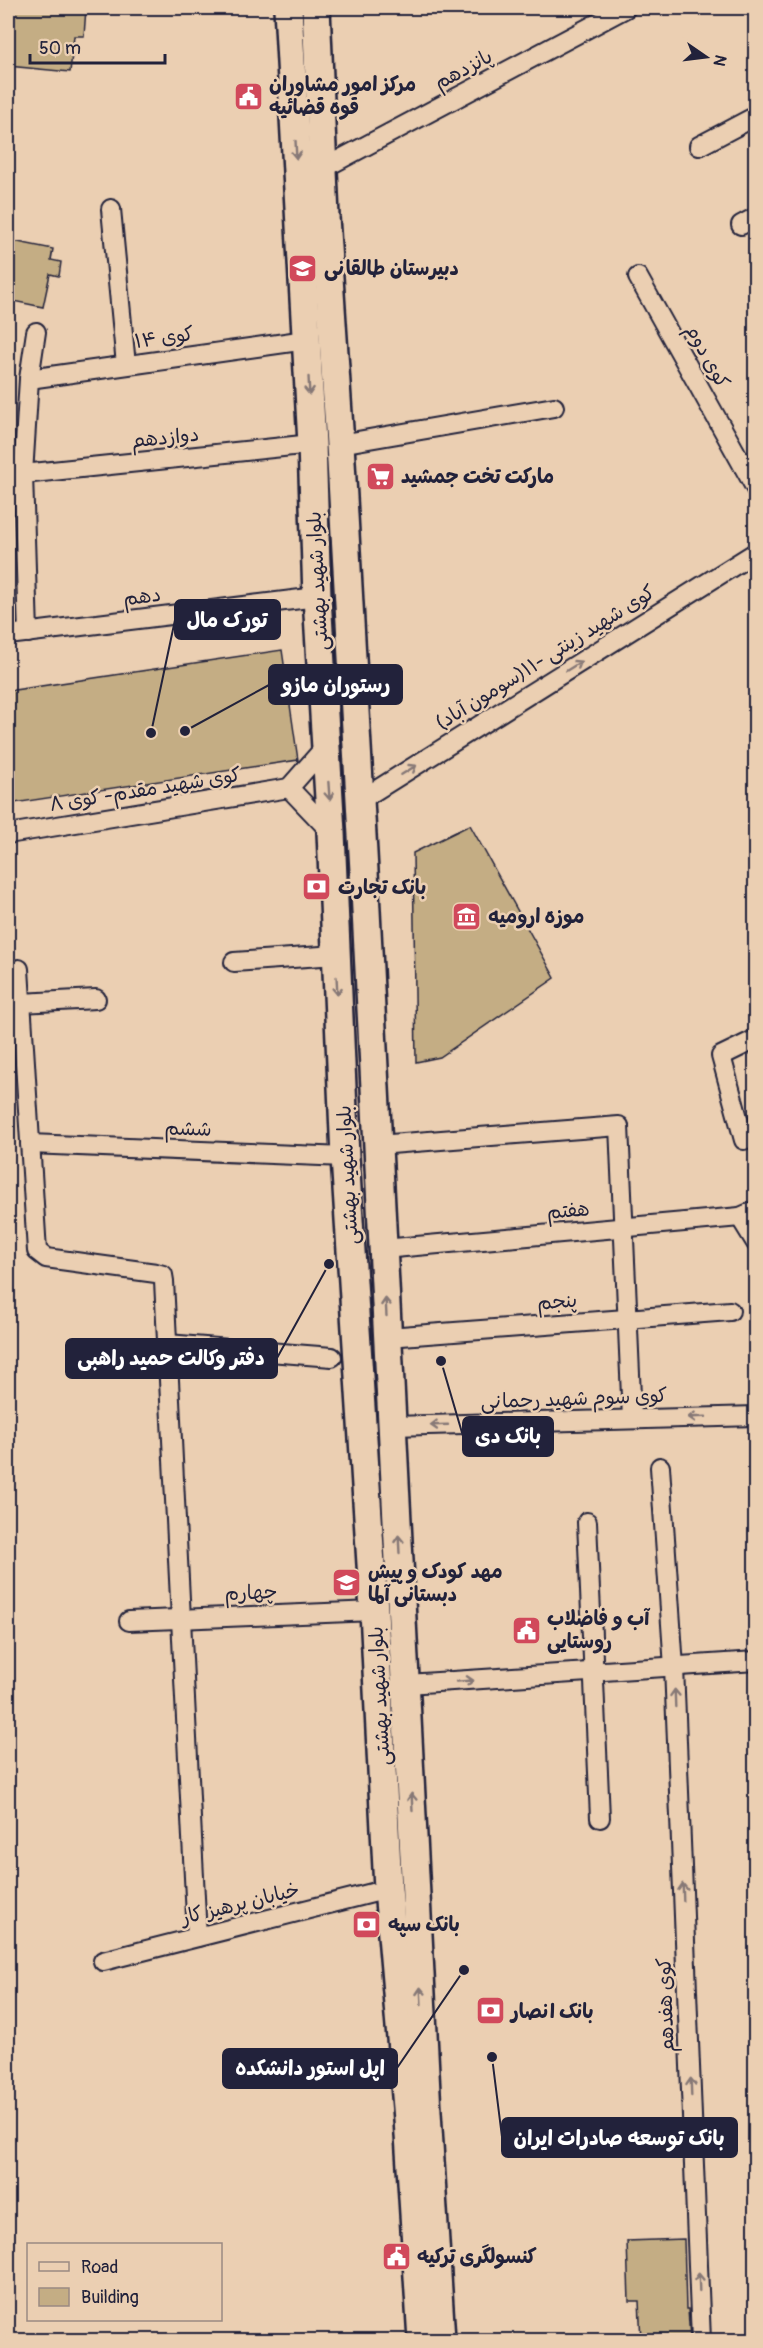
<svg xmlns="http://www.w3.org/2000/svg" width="763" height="2348" font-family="Pangolin,'Playpen Sans Arabic',sans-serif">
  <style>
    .building { fill: #c4ad84; stroke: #22223b; stroke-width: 1.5 }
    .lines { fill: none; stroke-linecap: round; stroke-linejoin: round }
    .street-casing { stroke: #22223b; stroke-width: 22 }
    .primary-casing { stroke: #22223b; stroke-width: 32 }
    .street { stroke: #ebcfb2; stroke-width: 18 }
    .primary { stroke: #ebcfb2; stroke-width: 27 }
    .oneway { stroke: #867876 }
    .labels { text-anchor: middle; stroke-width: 5; stroke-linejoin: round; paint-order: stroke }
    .street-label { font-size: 20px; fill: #22223b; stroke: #ebcfb2 }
    .poi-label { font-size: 20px; font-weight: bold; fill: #22223b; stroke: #ebcfb2; text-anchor: start }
    .leader { fill: none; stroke: #22223b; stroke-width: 2 }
    .callout-dot { fill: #22223b; stroke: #ebcfb2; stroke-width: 2 }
    .callout { fill: #22223b; stroke: #22223b; stroke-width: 2 }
    .callout-label { font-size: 21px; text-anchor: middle; font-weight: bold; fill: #fff }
  </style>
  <rect width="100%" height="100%" fill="#ebcfb2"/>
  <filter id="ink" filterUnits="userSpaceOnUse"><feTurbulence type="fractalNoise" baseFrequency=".0167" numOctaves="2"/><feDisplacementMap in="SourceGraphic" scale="12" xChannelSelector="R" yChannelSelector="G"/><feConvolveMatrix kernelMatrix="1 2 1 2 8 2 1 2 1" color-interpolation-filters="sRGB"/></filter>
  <g filter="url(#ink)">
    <!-- building -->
    <g class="building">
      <polygon points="8,8 86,8 84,36 74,36 70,72 8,66"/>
      <polygon points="8,240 53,249 51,260 61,262 59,276 50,274 43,307 8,300"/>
      <polygon points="282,650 298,760 8,804 8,691"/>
      <polygon points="470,825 555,978 440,1057 416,1062 413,853"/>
      <polygon points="684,2239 686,2309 688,2309 690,2340 641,2340 639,2301 629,2301 627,2241"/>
    </g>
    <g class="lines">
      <defs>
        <g id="street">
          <polyline points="699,146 756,116"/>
          <polyline points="322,169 626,8"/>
          <polyline points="111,209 126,365"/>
          <polyline points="741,225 756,217"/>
          <polyline points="638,277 756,489"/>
          <polyline points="29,379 306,340"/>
          <polyline points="340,444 554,407"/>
          <polyline points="23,474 312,444"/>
          <polyline points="28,633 23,474 29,379 36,332"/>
          <polyline points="8,635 317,597"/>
          <polyline points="326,746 289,788 331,832"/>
          <polyline points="359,801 756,552"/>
          <polyline points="8,834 289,788"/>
          <polyline points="234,962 336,955"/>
          <polyline points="19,969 37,1251 46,1258 156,1273 163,1275 164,1281 197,1937"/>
          <polyline points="21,1003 96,999"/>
          <polyline points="756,1039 721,1056 744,1140 756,1134"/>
          <polyline points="30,1144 345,1157"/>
          <polyline points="378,1145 619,1126 632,1419"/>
          <polyline points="740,1217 756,1243"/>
          <polyline points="383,1249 740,1217 756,1210"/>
          <polyline points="388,1337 730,1311"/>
          <polyline points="167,1344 332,1357"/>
          <polyline points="393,1426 756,1416"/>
          <polyline points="660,1467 674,1667 701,2340"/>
          <polyline points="587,1522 600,1818"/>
          <polyline points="129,1621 374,1611"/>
          <polyline points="407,1684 756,1661"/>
          <polyline points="103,1961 388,1889"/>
        </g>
        <g id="primary">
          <polyline points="288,8 312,444 317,597 331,832 345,1157 374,1611 388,1889 408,2119 422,2340"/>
          <polyline points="316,8 325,217 340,444 364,871 427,2112 441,2340"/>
        </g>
      </defs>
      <!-- street casing -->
      <use href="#street" class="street-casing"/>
      <!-- primary casing -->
      <use href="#primary" class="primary-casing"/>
      <!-- street -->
      <use href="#street" class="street"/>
      <!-- primary -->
      <use href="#primary" class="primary"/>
    </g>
    <!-- one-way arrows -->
    <defs><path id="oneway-shaft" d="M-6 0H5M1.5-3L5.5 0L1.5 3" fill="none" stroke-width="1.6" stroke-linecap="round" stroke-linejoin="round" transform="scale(1.5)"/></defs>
    <g class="oneway">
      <use href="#oneway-shaft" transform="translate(296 150) rotate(87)"/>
      <use href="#oneway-shaft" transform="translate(309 386) rotate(87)"/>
      <use href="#oneway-shaft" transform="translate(574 666) rotate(-32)"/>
      <use href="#oneway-shaft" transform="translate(409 770) rotate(-32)"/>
      <use href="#oneway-shaft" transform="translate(329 791) rotate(86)"/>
      <use href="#oneway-shaft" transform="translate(337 986) rotate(87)"/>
      <use href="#oneway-shaft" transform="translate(386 1307) rotate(-93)"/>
      <use href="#oneway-shaft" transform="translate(697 1417) rotate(178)"/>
      <use href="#oneway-shaft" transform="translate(439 1425) rotate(178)"/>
      <use href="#oneway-shaft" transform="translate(399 1544) rotate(-93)"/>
      <use href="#oneway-shaft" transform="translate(465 1681) rotate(-4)"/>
      <use href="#oneway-shaft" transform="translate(675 1698) rotate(-92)"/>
      <use href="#oneway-shaft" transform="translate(412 1802) rotate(-93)"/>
      <use href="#oneway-shaft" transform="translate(683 1892) rotate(-92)"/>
      <use href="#oneway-shaft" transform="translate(421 1996) rotate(-93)"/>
      <use href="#oneway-shaft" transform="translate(691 2087) rotate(-92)"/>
      <use href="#oneway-shaft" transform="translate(699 2282) rotate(-92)"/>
    </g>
  </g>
  <!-- icons -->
  <defs>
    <symbol id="civic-square" viewBox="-11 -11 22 22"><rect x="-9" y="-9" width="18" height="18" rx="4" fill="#d1495b" stroke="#ebcfb2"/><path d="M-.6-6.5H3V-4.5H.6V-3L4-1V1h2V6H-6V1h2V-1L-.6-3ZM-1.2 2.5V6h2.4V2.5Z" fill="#fff"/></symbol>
    <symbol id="school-square" viewBox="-11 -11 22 22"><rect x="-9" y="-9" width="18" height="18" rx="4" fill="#d1495b" stroke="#ebcfb2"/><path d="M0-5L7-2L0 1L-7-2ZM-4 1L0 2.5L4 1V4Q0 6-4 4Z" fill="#fff"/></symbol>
    <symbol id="supermarket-square" viewBox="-11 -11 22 22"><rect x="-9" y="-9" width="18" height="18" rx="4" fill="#d1495b" stroke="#ebcfb2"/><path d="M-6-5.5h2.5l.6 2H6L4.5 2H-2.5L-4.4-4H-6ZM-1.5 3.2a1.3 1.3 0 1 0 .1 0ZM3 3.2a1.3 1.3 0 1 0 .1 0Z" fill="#fff"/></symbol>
    <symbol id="bank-square" viewBox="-11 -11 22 22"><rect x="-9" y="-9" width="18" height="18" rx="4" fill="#d1495b" stroke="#ebcfb2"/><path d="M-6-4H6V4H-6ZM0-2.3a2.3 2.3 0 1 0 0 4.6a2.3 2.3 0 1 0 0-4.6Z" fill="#fff"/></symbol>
    <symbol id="museum-square" viewBox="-11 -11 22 22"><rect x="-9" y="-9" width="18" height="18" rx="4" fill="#d1495b" stroke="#ebcfb2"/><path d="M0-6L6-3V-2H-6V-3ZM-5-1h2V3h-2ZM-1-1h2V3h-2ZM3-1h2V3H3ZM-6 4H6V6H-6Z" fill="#fff"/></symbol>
  </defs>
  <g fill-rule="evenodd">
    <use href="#civic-square" x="232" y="80" width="33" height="33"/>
    <use href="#school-square" x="286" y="252" width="33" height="33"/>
    <use href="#supermarket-square" x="364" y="460" width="33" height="33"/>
    <use href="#bank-square" x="300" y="870" width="33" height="33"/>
    <use href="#museum-square" x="450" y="900" width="33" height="33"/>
    <use href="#school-square" x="330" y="1566" width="33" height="33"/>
    <use href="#civic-square" x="510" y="1614" width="33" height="33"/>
    <use href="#bank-square" x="350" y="1908" width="33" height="33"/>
    <use href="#bank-square" x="474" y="1994" width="33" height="33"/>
    <use href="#civic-square" x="380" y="2240" width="33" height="33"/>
  </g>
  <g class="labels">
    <!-- street labels -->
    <g class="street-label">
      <text transform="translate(463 69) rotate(-28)" y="7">پانزدهم</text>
      <text transform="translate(164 337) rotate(-8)" y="7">کوی ۱۴</text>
      <text transform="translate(708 356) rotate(61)" y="7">کوی دوم</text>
      <text transform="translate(165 437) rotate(-6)" y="7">دوازدهم</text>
      <text transform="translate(317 581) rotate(-93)" y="7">بلوار شهید بهشتی</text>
      <text transform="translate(142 596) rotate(-7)" y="7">دهم</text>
      <text transform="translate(545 657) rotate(-32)" y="7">کوی شهید زینتی -۱۱(سومون آباد)</text>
      <text transform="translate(145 789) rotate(-9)" y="7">کوی شهید مقدم- کوی ۸</text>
      <text transform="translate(188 1128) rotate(2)" y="7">ششم</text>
      <text transform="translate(347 1175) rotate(-93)" y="7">بلوار شهید بهشتی</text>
      <text transform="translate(568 1210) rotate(-5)" y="7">هفتم</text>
      <text transform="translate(557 1301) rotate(-4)" y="7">پنجم</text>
      <text transform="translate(574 1398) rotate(-2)" y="7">کوی سوم شهید رحمانی</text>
      <text transform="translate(251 1592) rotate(-2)" y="7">چهارم</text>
      <text transform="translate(379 1696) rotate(-93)" y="7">بلوار شهید بهشتی</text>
      <text transform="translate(240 1903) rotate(-14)" y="7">خیابان پرهیز کار</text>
      <text transform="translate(665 2005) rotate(-92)" y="7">کوی هفدهم</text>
    </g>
    <!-- poi labels -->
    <g class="poi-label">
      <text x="269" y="91">مرکز امور مشاوران<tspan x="269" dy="23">قوه قضائیه</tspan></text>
      <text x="324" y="275">دبیرستان طالقانی</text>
      <text x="401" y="483">مارکت تخت جمشید</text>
      <text x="338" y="894">بانک تجارت</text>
      <text x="488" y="923">موزه ارومیه</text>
      <text x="368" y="1578">مهد کودک و پیش<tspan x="368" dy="23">دبستانی آلما</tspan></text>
      <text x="547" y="1625">آب و فاضلاب<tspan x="547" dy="23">روستایی</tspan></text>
      <text x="388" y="1931">بانک سپه</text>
      <text x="511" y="2018">بانک انصار</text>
      <text x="417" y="2263">کنسولگری ترکیه</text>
    </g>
  </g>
  <!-- callouts -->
  <path class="leader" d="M151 733L175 620M185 731L269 685M329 1264L277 1358M441 1361L463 1436M464 1970L397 2068M492 2057L502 2137"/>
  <g class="callout-dot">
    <circle cx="151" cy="733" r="6"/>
    <circle cx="185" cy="731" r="6"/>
    <circle cx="329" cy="1264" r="6"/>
    <circle cx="441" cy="1361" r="6"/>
    <circle cx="464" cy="1970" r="6"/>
    <circle cx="492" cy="2057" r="6"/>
  </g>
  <g class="callout">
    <rect x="175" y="600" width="105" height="39" rx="6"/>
    <rect x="269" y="665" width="133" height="39" rx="6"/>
    <rect x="66" y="1339" width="211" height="39" rx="6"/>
    <rect x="463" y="1417" width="90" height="39" rx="6"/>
    <rect x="223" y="2049" width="174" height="39" rx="6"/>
    <rect x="502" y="2118" width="235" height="39" rx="6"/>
  </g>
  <g class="callout-label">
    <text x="227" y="627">تورک مال</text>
    <text x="336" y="692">رستوران مازو</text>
    <text x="171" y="1365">دفتر وکالت حمید راهبی</text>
    <text x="508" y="1443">بانک دی</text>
    <text x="310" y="2075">اپل استور دانشکده</text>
    <text x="619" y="2145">بانک توسعه صادرات ایران</text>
  </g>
  <!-- margin -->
  <rect width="763" height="2348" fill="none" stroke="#ebcfb2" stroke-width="30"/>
  <rect x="15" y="15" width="733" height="2318" fill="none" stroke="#22223b" stroke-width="2" filter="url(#ink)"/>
  <!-- legend -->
  <rect x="27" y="2243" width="195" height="78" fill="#ebcfb2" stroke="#9b8a82" stroke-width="1.5"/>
  <rect x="39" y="2262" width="30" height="9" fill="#ebcfb2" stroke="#9b8a82" stroke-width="1.5"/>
  <text x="81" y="2273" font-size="18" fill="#22223b">Road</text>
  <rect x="39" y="2288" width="30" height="18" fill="#c4ad84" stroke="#9b8a82" stroke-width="1.5"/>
  <text x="81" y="2303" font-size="18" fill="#22223b">Building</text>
  <!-- north arrow -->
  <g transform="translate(706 57) rotate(104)" stroke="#ebcfb2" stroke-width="4.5" paint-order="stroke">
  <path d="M0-4.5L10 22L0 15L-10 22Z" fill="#22223b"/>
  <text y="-9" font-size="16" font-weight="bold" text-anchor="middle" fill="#22223b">N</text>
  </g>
  <!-- scale -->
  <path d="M30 54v9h135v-9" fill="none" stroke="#22223b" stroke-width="3"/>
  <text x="39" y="54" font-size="18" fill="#22223b" stroke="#ebcfb2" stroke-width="4.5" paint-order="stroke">50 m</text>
</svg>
